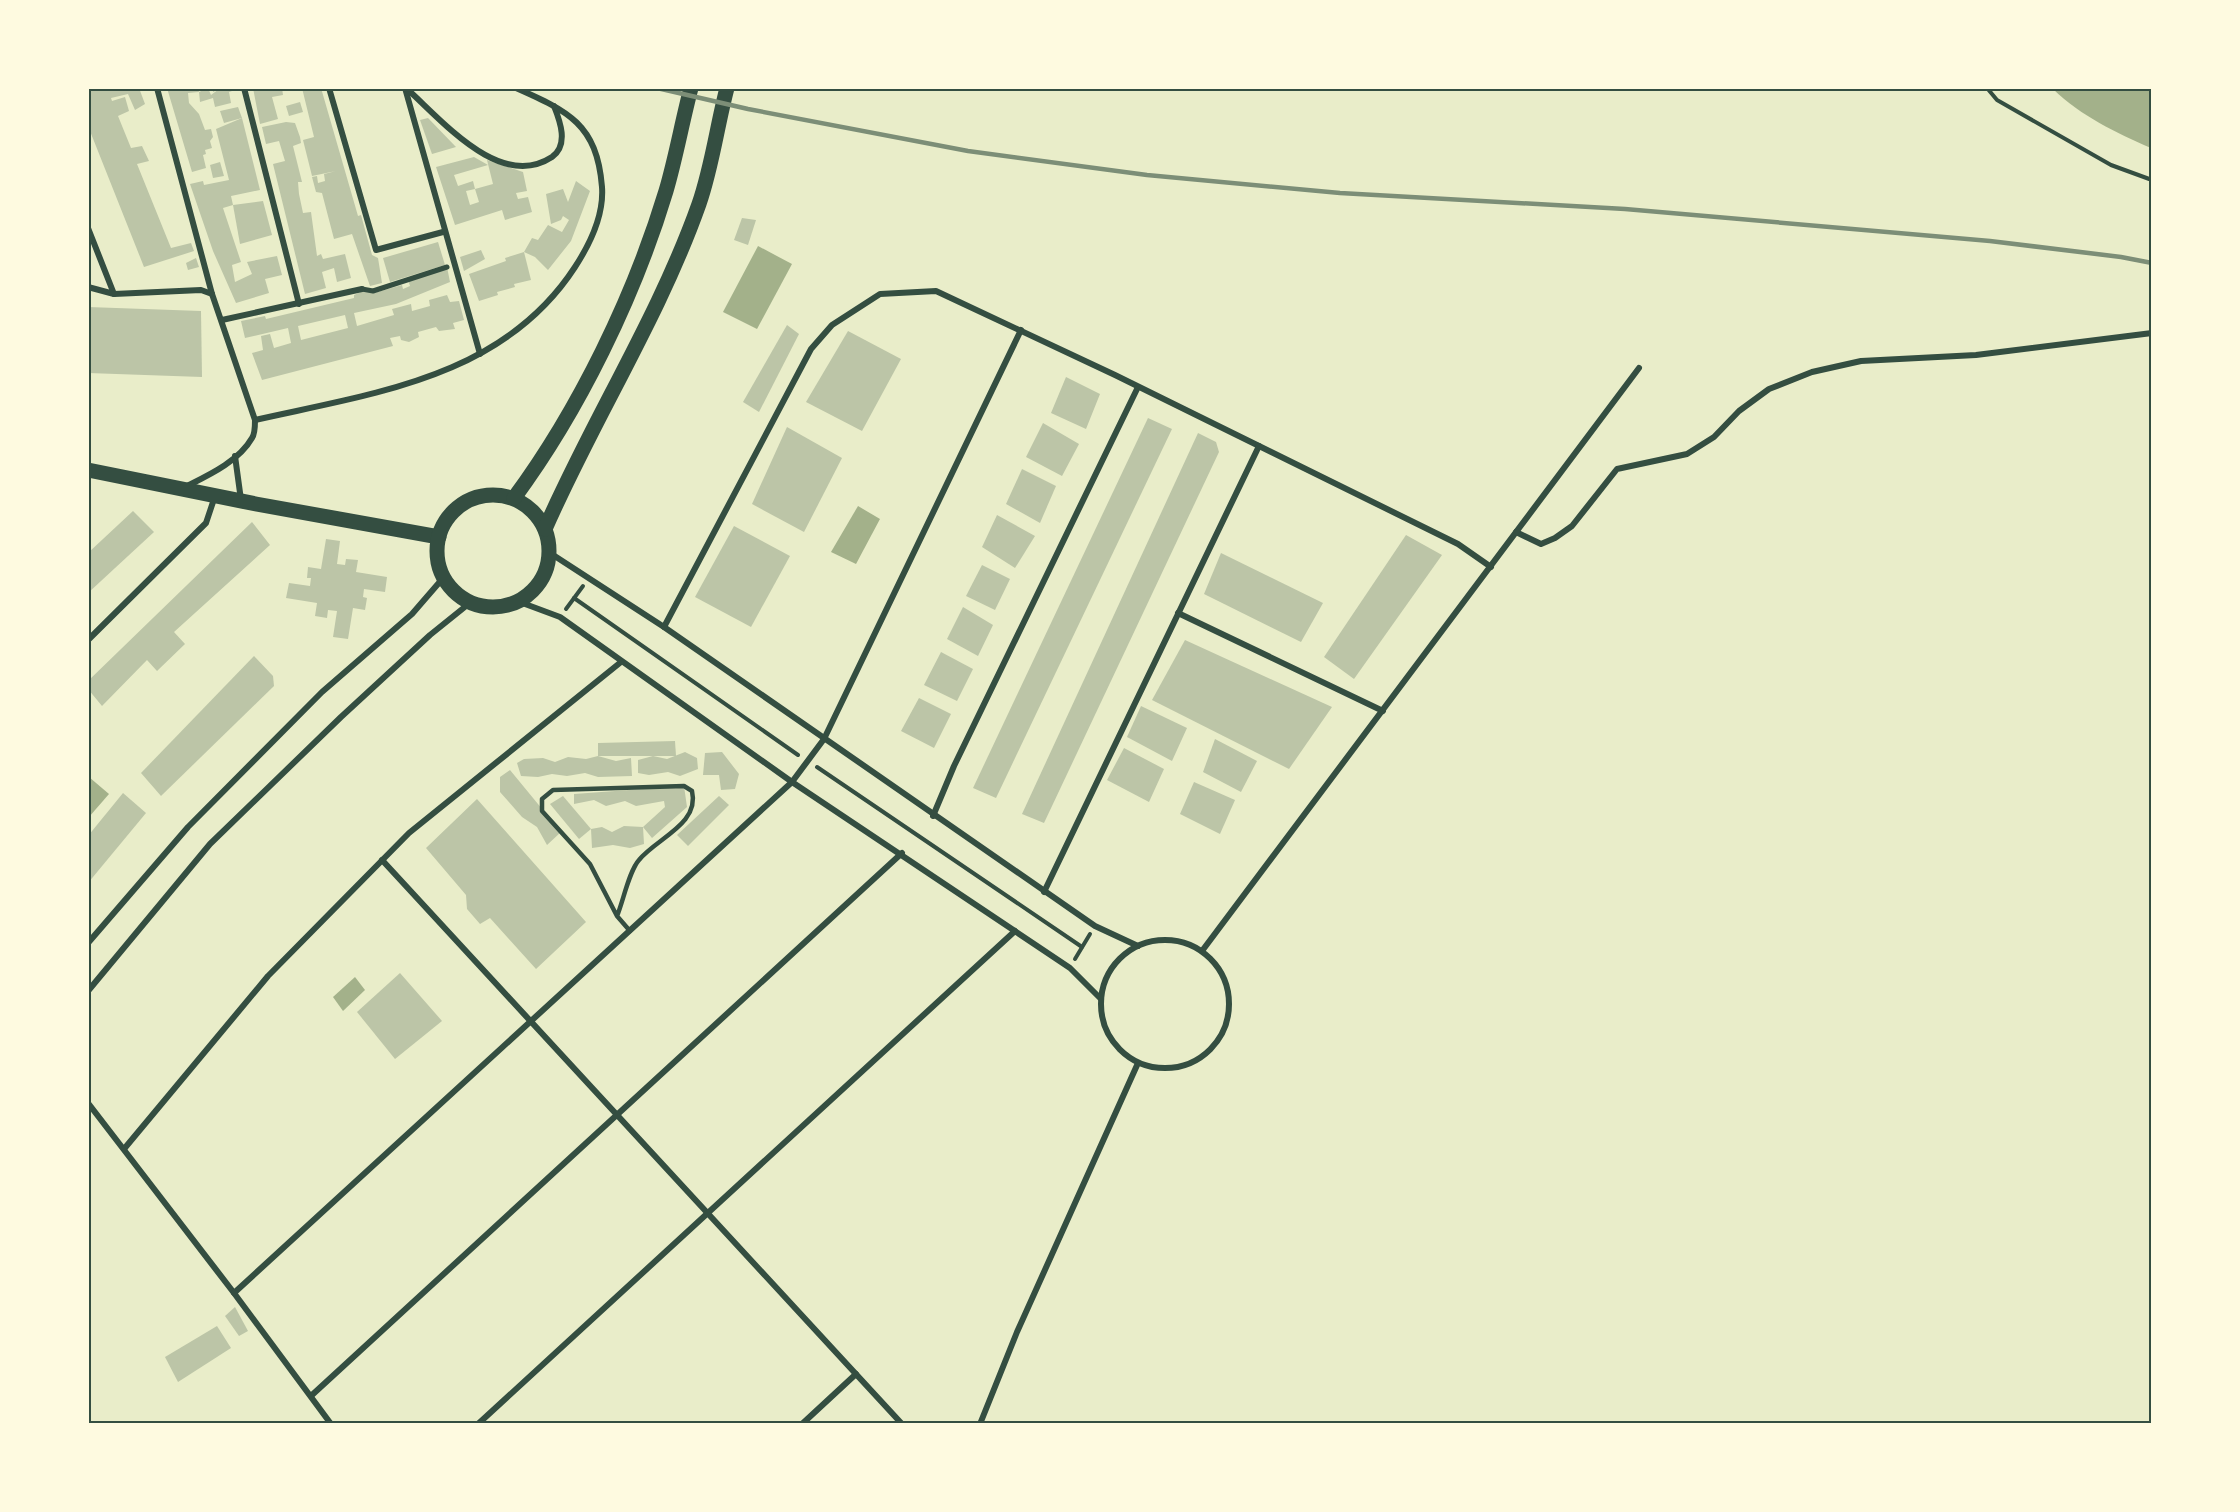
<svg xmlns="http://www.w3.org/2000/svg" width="2240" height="1512" font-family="Cabin,sans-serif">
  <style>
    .water { fill: #a3b18a }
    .building { fill: #bcc5a7; fill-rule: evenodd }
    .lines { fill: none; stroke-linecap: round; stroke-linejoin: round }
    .path { stroke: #344e41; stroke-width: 4 }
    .service { stroke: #344e41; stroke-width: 4.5 }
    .pedestrian { stroke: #344e41; stroke-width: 5 }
    .minor { stroke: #344e41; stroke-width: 6 }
    .primary { stroke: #344e41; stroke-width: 15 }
    .rail { stroke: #7c8e77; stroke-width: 4.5 }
    .neatline { fill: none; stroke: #344e41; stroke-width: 2 }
  </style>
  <rect width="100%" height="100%" fill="#e9edc9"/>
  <!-- water -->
  <g class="water">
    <path d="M2053,89H2151V148C2116,133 2081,116 2053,89Z"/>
    <polygon points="758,246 792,264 757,329 723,312"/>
    <polygon points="858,506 880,519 856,564 831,552"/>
    <polygon points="89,777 109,794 89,817 88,817"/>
    <polygon points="355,977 365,990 343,1011 333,997"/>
  </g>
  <!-- building -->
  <g class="building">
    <polygon points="88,88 139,88 145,104 135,110 128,94 111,98 112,101 125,97 129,111 118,116 131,148 142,146 149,161 137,164 171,248 191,243 194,251 144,267 88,126"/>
    <polygon points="167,88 198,88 199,92 188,93 189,103 199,114 205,130 211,129 213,137 210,141 212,148 205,150 206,154 203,155 206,168 192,172"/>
    <polygon points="208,88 211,95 219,89 213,92 213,88 238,88 238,89 229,92 231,103 215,107 213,98 200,102 199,92"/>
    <polygon points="253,88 282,88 283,95 272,97 278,119 260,124"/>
    <polygon points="302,88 321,88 358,216 361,215 372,255 378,258 382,283 370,286 352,234 334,239 322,193 316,192 312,177 317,176 318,183 325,181 324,174 336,171 312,176 303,140 314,137"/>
    <polygon points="300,102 303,112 289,116 286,106"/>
    <polygon points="238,107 242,118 224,123 220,111"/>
    <polygon points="242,118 260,190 231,196 233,205 223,208 241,262 232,265 235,282 252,274 247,262 277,256 282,275 265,279 269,293 236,303 213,251 190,184 203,181 204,185 229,180 216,129"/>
    <polygon points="428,118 456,147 432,154 420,120"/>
    <polygon points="286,122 295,123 300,137 301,143 293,146 302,182 298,182 299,194 303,213 311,212 317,256 321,254 323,259 345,254 351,278 337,282 334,268 322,272 326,288 305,294 273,164 285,161 279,141 266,144 262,127"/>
    <polygon points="474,157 488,165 454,175 458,186 473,181 475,189 466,191 470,205 479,202 475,189 493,184 487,160 523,172 527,191 516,193 518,199 528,197 532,212 505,220 502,210 455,225 436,167"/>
    <polygon points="220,162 224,176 213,178 210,165"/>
    <polygon points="576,181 590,191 571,241 548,270 535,257 524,252 532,238 538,240 548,225 562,232 569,220 563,216 561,220 551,224 546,194 563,189 568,202"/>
    <polygon points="263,201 272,235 240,244 233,205"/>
    <polygon points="742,218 756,220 748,245 734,240"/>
    <polygon points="438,242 445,265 390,282 383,258"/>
    <polygon points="481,250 485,259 464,271 460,257"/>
    <polygon points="524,252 531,280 514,284 515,287 497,292 498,295 479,301 469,274 506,261 505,258"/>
    <polygon points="196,258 199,267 188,270 186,263"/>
    <path d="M447,267L450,282L396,304L354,313L357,326L394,315L392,309L411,304L412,311L430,306L429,300L447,295L450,302L459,301L464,320L453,323L455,329L439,331L436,327L418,332L419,337L409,342L401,340L400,336L390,338L393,346L262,380L252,353L263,350L261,336L270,334L274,348L291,343L288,328L245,338L241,321L265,316L266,319L354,298V295L365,290L374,293L402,285L403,289L410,286L408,280ZM345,315L348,328L301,340L298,326Z"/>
    <polygon points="88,307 201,311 202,377 88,373"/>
    <polygon points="787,325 799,334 759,412 743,402"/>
    <polygon points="848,331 901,359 862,431 806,402"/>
    <polygon points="1066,377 1100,394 1086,429 1051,413"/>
    <polygon points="1148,418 1172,429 996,798 973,788"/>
    <polygon points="1043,423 1079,444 1062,476 1026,457"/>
    <polygon points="787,427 842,458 804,532 752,504"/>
    <polygon points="1198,433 1216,442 1219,452 1044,823 1022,814"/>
    <polygon points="1022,469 1056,486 1040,523 1006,504"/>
    <polygon points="133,511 154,532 88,593 88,553"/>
    <polygon points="997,515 1035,536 1015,568 982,547"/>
    <polygon points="252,522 270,545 174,632 185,644 157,671 147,660 102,706 88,689 88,681"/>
    <polygon points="734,526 790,556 751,627 695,597"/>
    <polygon points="1406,535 1442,555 1354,679 1324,657"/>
    <polygon points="326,539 340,541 337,564 345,565 346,559 358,560 356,572 387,577 385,592 364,589 363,597 367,598 365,610 353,608 348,639 333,637 337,611 328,610 327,618 315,616 317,603 286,598 289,583 310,586 311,578 307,578 308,567 321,569"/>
    <polygon points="1221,553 1323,603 1301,642 1204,594"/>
    <polygon points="982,565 1010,579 995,610 966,596"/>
    <polygon points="963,607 993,625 978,656 947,639"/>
    <polygon points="1185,640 1332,707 1289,769 1152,700"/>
    <polygon points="941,652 973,669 957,701 924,685"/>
    <polygon points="254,656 273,676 274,686 161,796 141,773"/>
    <polygon points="919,698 951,714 934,748 901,731"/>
    <polygon points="1141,706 1187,728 1172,761 1127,737"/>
    <polygon points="1215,739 1257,761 1241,792 1203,772"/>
    <polygon points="675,741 676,756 598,756 598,743"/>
    <polygon points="1124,748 1164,769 1149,802 1107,780"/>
    <polygon points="685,752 697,758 698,769 680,776 668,772 649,775 638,773 638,760 653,756 667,759"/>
    <polygon points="722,752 739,774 735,789 721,790 719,775 703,775 705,753"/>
    <polygon points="598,756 616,761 631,758 632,776 598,777 585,773 567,776 552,774 538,777 521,776 517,763 524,759 543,758 555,762 568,757 586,759"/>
    <polygon points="510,770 561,832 547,845 537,827 522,817 500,792 500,777"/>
    <polygon points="1194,782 1235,800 1220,834 1180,814"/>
    <polygon points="684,786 687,807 652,838 643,827 665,807 664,801 636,806 625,801 606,806 594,800 574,804 574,794"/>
    <polygon points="123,793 146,813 88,883 88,836"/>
    <polygon points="563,796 591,829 579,839 550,804"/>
    <polygon points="719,796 729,805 688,846 677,835"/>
    <polygon points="477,799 586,922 536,969 490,918 480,924 467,909 466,895 426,848"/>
    <polygon points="624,826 643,827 644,844 630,848 613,845 592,848 591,829 602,827 612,832"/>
    <polygon points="400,973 442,1021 395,1059 357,1012"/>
    <polygon points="235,1307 248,1331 239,1336 225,1316"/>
    <polygon points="217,1326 231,1348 178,1382 165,1357"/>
  </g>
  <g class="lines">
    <!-- path -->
    <g class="path">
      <polyline points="1987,88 1997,100 2111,165 2152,180"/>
      <polyline points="574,598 798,755"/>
      <polyline points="566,609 583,586"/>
      <polyline points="817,767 1082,947"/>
      <polyline points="1075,959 1090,934"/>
    </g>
    <!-- service -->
    <path class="service" d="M617,916C623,902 629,871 639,860C657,838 700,824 692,791L684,786L553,790L542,799V811L590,864L617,916L630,931"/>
    <!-- pedestrian -->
    <polyline class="pedestrian" points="362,289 373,291 447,267"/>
    <!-- minor -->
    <g class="minor">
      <path d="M157,88L212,294L255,420C255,425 255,434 252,438C239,461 209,475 187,486"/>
      <polyline points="244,88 299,304"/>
      <polyline points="329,88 376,250 443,232"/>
      <polyline points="405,88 480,354"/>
      <path d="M406,88C442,120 500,191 552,157C569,145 560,121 554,106"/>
      <polyline points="88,228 114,294"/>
      <polyline points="88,287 114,294 201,290 212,294"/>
      <polyline points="222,320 362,289"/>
      <path d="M255,420C374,393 503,378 575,267C590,244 604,215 602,187C597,124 568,111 516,88"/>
      <polyline points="235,456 241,500"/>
      <polyline points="1516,532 1541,544 1555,538 1572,526 1617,469 1687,454 1714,437 1739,411 1769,389 1812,372 1861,361 1976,355 2152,333"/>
      <polyline points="550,553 664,627 1095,926 1138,946"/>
      <polyline points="517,601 560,617 792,782 1070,968 1101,999"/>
      <polyline points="1178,613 1383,711"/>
      <polyline points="664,627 811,349 832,325 880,294 936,291 1115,375 1458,544 1491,567"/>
      <polyline points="88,640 206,523 215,496"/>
      <polyline points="933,816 954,766 1138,387"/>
      <polyline points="382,860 902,1424"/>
      <polyline points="1044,892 1259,446"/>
      <circle cx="1165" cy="1004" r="64"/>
      <polyline points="88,943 188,827 322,692 412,614 444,577"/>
      <polyline points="1202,951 1639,368"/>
      <polyline points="88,991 210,844 341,717 430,635 471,602"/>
      <polyline points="88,1103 234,1293 331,1424"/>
      <polyline points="124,1149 268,976 409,833 621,662"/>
      <polyline points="234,1293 792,782 824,739 1021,330"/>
      <polyline points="312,1395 902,853"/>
      <polyline points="478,1424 1015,931"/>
      <polyline points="802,1424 856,1374"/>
      <polyline points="980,1424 1017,1332 1138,1063"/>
    </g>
    <!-- primary -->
    <g class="primary">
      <polyline points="88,470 256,504 439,537"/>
      <circle cx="493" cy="551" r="56"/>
      <path d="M514,498C579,410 634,297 666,191C676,157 682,122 691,88"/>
      <path d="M545,529C593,419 659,317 699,204C712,167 717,126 727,88"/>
    </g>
    <!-- rail -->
    <polyline class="rail" points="657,88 748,109 968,151 1147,175 1340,193 1625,209 1990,241 2121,257 2152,263"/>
  </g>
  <!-- border -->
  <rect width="2240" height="1512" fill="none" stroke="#fefae0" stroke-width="180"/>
  <rect x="90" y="90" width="2060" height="1332" class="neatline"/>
</svg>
